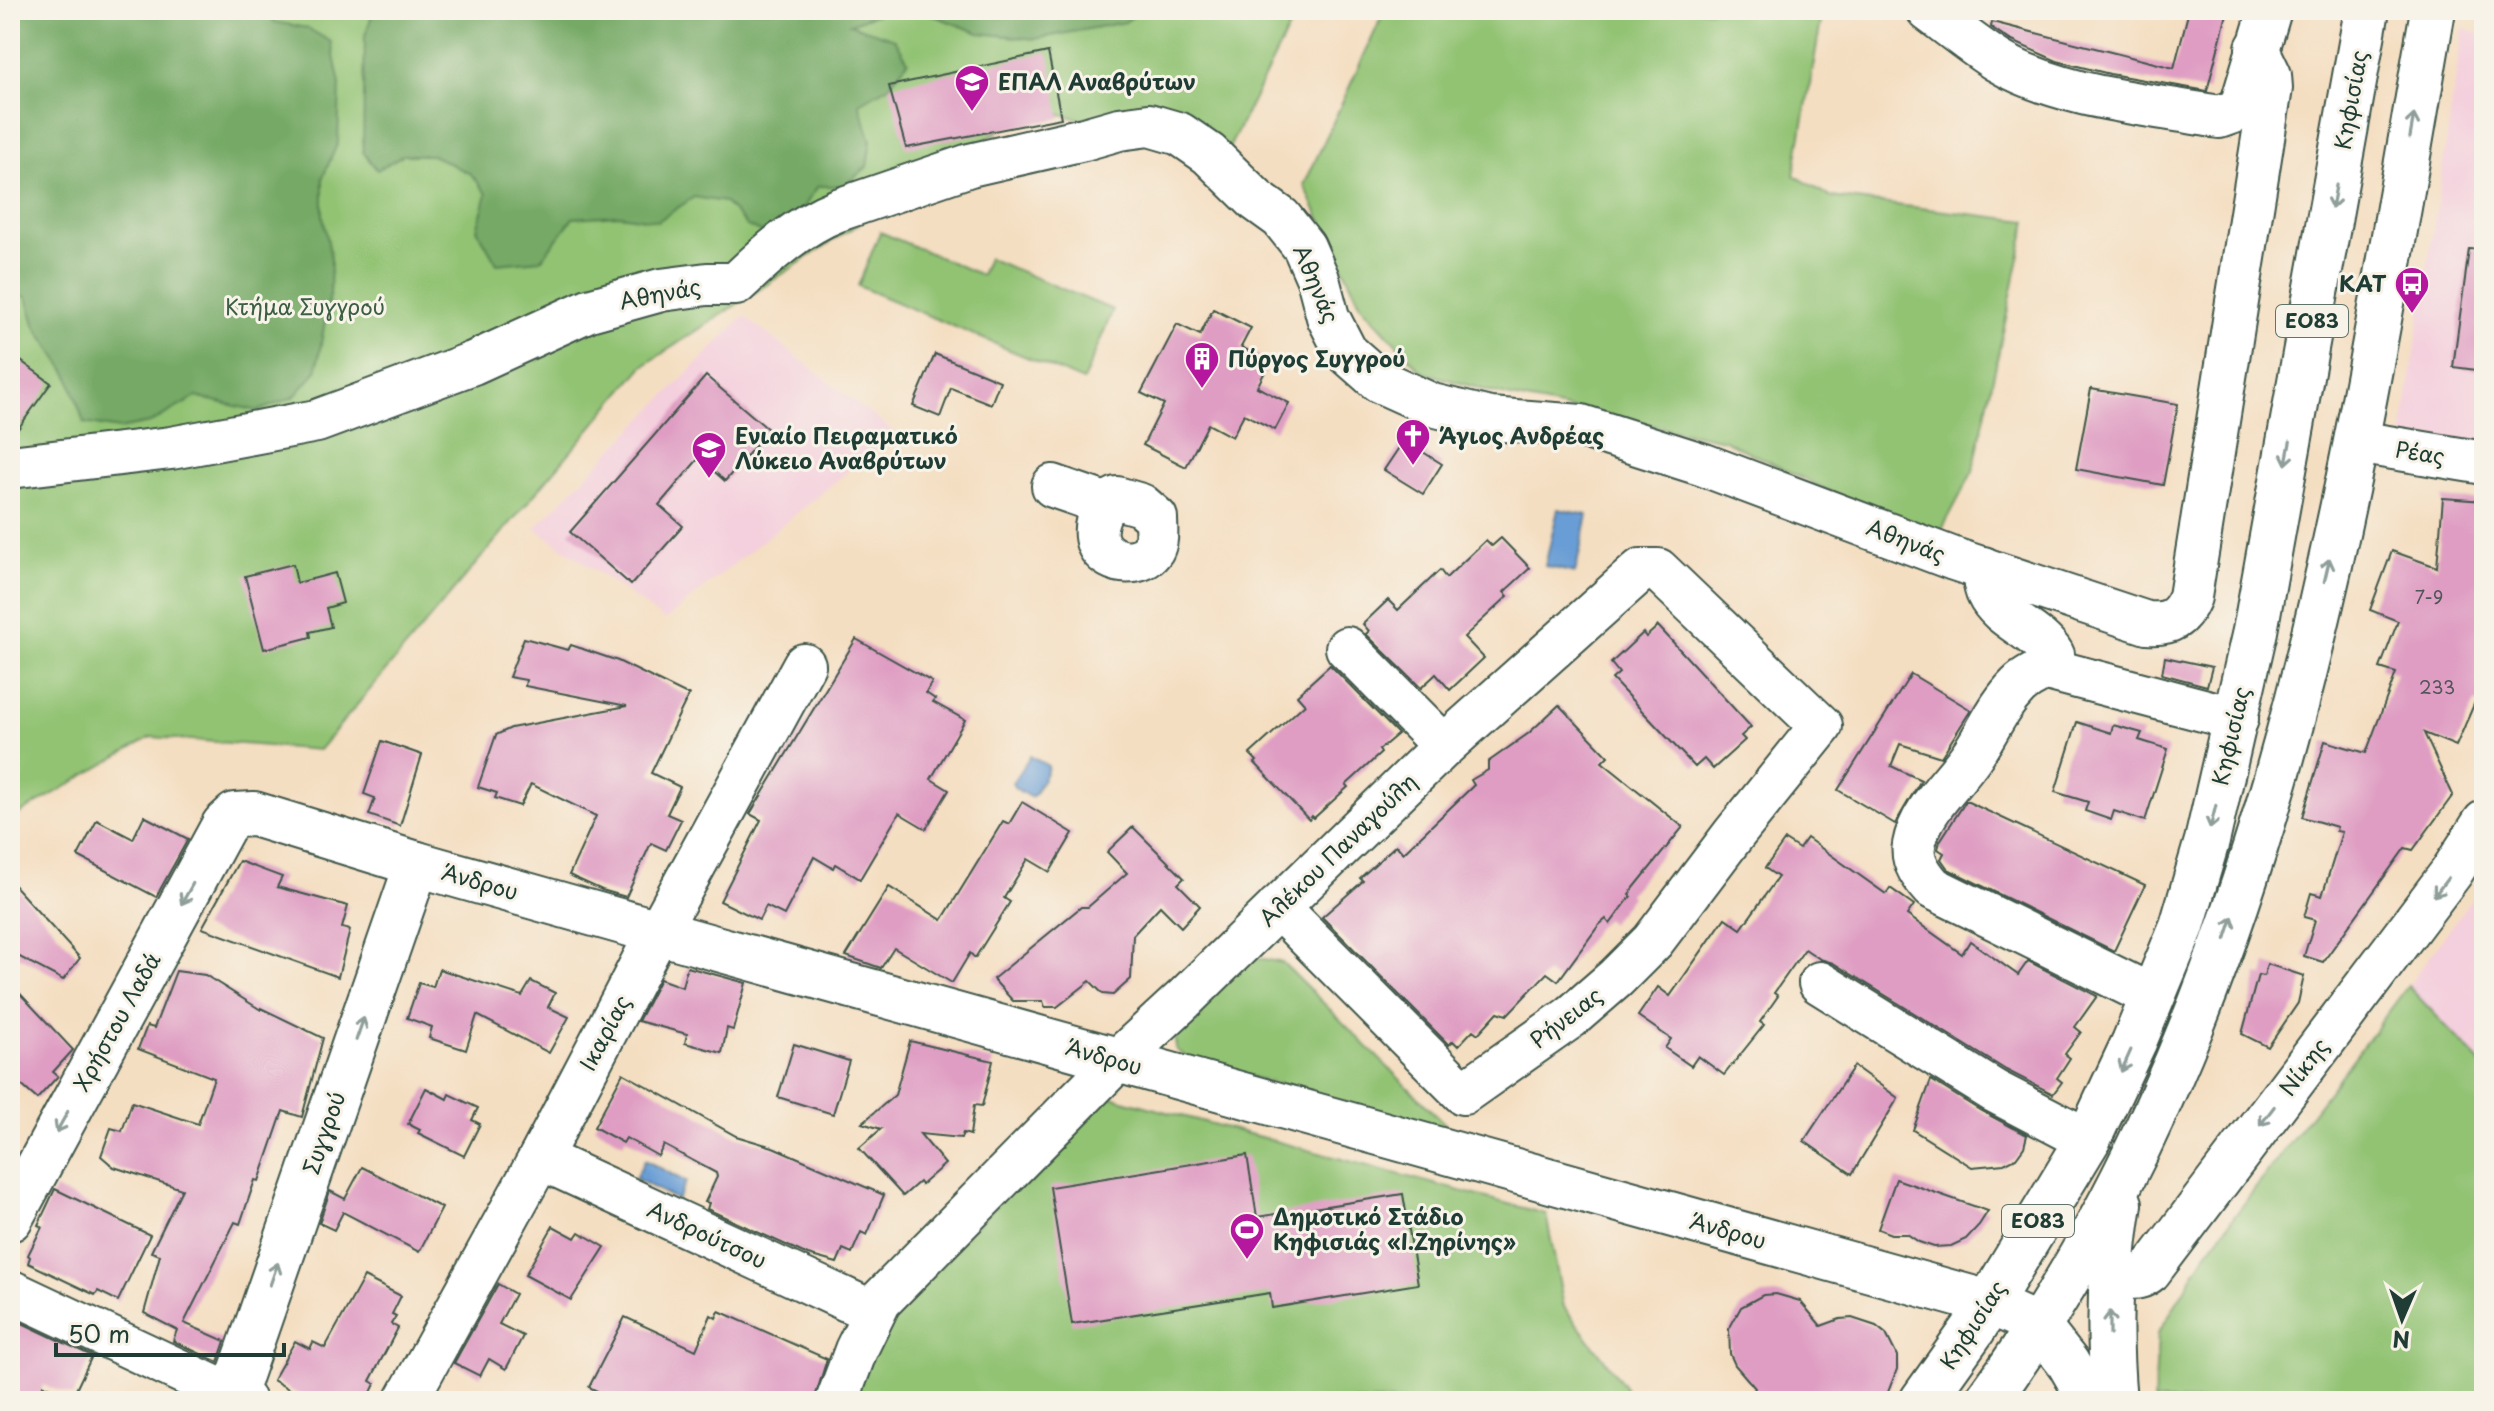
<svg xmlns="http://www.w3.org/2000/svg" width="2494" height="1411" font-family="'Playpen Sans',sans-serif">
  <style>
    .built { fill: #f4cfdd }
    .green { fill: #92c373; stroke: #588054; stroke-width: 2 }
    .forest { fill: #75a965; stroke: #4a734c; stroke-width: 2 }
    .water { fill: #699dd5; stroke: #446d84; stroke-width: 2 }
    .building { fill: #df9dc3 }
    .lines { fill: none; stroke-linecap: round; stroke-linejoin: round }
    .minor-casing { stroke: #3f5549; stroke-width: 46 }
    .major-casing { stroke: #3f5549; stroke-width: 48 }
    .minor { stroke: #fff; stroke-width: 42 }
    .major { stroke: #fff; stroke-width: 44 }
    .oneway { stroke: #8f9e9a }
    .labels { text-anchor: middle; stroke-width: 6; stroke-linejoin: round; paint-order: stroke }
    .number-label { font-size: 18px; fill: #4f5558 }
    .shield { fill: #f7f3e8; stroke: #60746a; stroke-width: 2 }
    .shield-label { font-size: 20px; font-weight: bold; fill: #1f3d34 }
    .poi-label { font-size: 22px; font-weight: bold; fill: #1f3d34; stroke: #f7f3e8; text-anchor: start }
    .street-label { font-size: 22px; fill: #1f3d34; stroke: #f7f3e8 }
    .park-label { font-size: 22px; fill: #3c5e44; stroke: #f7f3e8 }
  </style>
  <rect width="100%" height="100%" fill="#f7f3e8"/>
  <filter id="ink" filterUnits="userSpaceOnUse"><feTurbulence type="fractalNoise" baseFrequency=".0125" numOctaves="2"/><feDisplacementMap in="SourceGraphic" scale="16" xChannelSelector="R" yChannelSelector="G"/><feConvolveMatrix kernelMatrix="1 2 1 2 8 2 1 2 1" color-interpolation-filters="sRGB"/></filter>
  <filter id="wash" filterUnits="userSpaceOnUse"><feTurbulence type="fractalNoise" baseFrequency=".006" numOctaves="4" result="noise"/><feDisplacementMap in="SourceGraphic" scale="32" xChannelSelector="R" yChannelSelector="G"/><feGaussianBlur stdDeviation="1.8" result="paint"/><feColorMatrix in="noise" values="0 0 0 0 0 0 0 0 0 0 0 0 0 0 0 0 0 1.4 0 .05"/><feComposite in="paint" operator="in"/></filter>
  <g filter="url(#wash)">
    <rect width="100%" height="100%" fill="#f4dec1"/>
    <!-- built -->
    <g class="built">
      <polygon points="2463,29 2484,33 2484,452 2402,436"/>
      <polygon points="744,316 895,433 665,620 535,528"/>
      <polygon points="2484,882 2484,1066 2408,986"/>
    </g>
    <!-- green -->
    <g class="green">
      <polygon points="10,10 1298,10 1224,158 1035,107 642,367 319,750 151,737 12,818"/>
      <polygon points="1385,10 1823,10 1794,175 1831,197 2027,221 1973,471 1935,543 1724,440 1506,396 1422,372 1361,305 1304,185"/>
      <polygon points="880,232 981,275 988,258 1113,310 1083,381 858,286"/>
      <polygon points="1244,955 1283,963 1454,1133 1193,1061 1176,1050 1174,1029"/>
      <polygon points="2408,986 2484,1066 2484,1401 2154,1401 2158,1334 2203,1258"/>
      <polygon points="1108,1096 1546,1214 1564,1307 1624,1385 1629,1401 849,1401 880,1319"/>
    </g>
    <!-- forest -->
    <g class="forest">
      <polygon points="10,10 264,10 275,22 307,28 331,42 340,84 338,142 323,177 323,216 331,258 330,293 316,372 294,397 258,411 196,397 150,423 119,429 84,423 68,374 36,327 27,297 10,294"/>
      <polygon points="374,10 898,10 882,12 850,24 895,39 908,61 889,86 859,103 871,141 867,167 843,186 818,186 781,241 747,226 724,202 694,197 658,221 619,215 573,218 541,260 497,264 477,229 487,194 471,174 432,155 403,155 377,170 363,152 365,35"/>
      <polygon points="919,10 1142,10 1125,22 1035,39 979,33"/>
    </g>
    <!-- water -->
    <g class="water">
      <polygon points="1558,509 1588,515 1575,573 1545,566"/>
      <polygon points="1030,756 1048,766 1047,771 1034,795 1030,797 1015,788 1012,783"/>
      <polygon points="645,1160 686,1182 677,1200 635,1178"/>
    </g>
    <g id="blocks">
      <!-- building -->
      <g class="building">
        <polygon points="2189,10 2228,10 2207,91 2110,74 2057,61 2010,40 1991,27 1992,22 2174,68"/>
        <polygon points="1048,52 1061,118 906,148 889,86"/>
        <polygon points="2469,249 2484,250 2484,371 2453,367"/>
        <polygon points="1213,309 1251,328 1241,347 1270,362 1257,387 1289,403 1275,430 1244,414 1232,437 1208,424 1186,467 1143,445 1164,404 1141,393 1177,324 1200,335"/>
        <polygon points="10,353 51,383 10,440"/>
        <polygon points="935,354 1000,381 991,404 951,388 940,417 913,406"/>
        <polygon points="706,376 769,430 725,481 699,458 659,505 683,526 631,585 570,532"/>
        <polygon points="2091,389 2178,404 2163,485 2076,469"/>
        <polygon points="1404,440 1442,464 1423,494 1384,470"/>
        <polygon points="2443,498 2484,501 2484,705 2475,702 2456,746 2424,733 2453,795 2413,850 2405,848 2323,962 2304,956 2315,920 2304,917 2311,893 2322,896 2342,832 2336,831 2337,827 2302,817 2325,741 2366,753 2396,673 2380,668 2398,621 2370,610 2392,551 2437,567"/>
        <polygon points="1501,538 1530,568 1504,592 1508,596 1464,637 1484,658 1450,690 1436,674 1421,688 1366,634 1369,631 1363,624 1388,600 1398,610 1440,570 1446,578 1486,540 1492,546"/>
        <polygon points="293,564 297,583 335,573 343,603 326,608 331,627 310,632 311,637 264,649 245,576"/>
        <polygon points="1658,626 1751,727 1741,736 1745,740 1713,769 1704,759 1695,767 1612,679 1619,673 1611,663 1643,633 1646,637"/>
        <polygon points="524,638 568,650 571,645 618,661 685,694 689,694 651,773 680,787 667,814 681,820 666,850 651,843 626,897 602,890 569,875 596,816 531,784 520,806 495,798 497,793 478,787 496,735 511,728 627,706 525,686 526,680 509,677"/>
        <polygon points="856,639 932,682 926,693 935,699 933,702 965,720 931,779 949,790 926,829 899,813 860,879 835,864 833,868 814,857 784,915 766,906 759,920 720,901 761,820 750,814"/>
        <polygon points="2165,657 2212,667 2207,686 2162,674"/>
        <polygon points="1330,665 1398,734 1379,750 1381,753 1346,785 1348,787 1314,818 1312,816 1309,820 1255,763 1257,761 1250,754 1305,704 1297,695"/>
        <polygon points="1911,674 1971,710 1941,757 1900,744 1891,766 1921,780 1895,824 1838,790"/>
        <polygon points="1559,705 1608,756 1602,762 1683,827 1629,894 1631,896 1610,924 1606,919 1599,925 1558,981 1547,973 1507,1015 1498,1012 1478,1034 1473,1030 1458,1046 1453,1041 1449,1045 1322,917 1363,881 1360,878 1396,845 1403,853 1474,785 1471,780 1488,770 1488,762 1529,733"/>
        <polygon points="2077,722 2111,733 2113,725 2142,733 2139,740 2168,749 2145,821 2114,811 2111,820 2085,811 2088,802 2055,792"/>
        <polygon points="382,741 422,755 400,826 369,815 375,798 364,794"/>
        <polygon points="1966,801 2145,885 2114,951 1948,869 1941,859 1944,853 1938,849 1940,841"/>
        <polygon points="1022,802 1073,833 1050,872 1028,859 1004,898 1010,902 975,958 970,953 952,983 894,948 881,968 846,956 889,887 942,920 1003,821 1009,824"/>
        <polygon points="144,816 188,839 156,897 78,856 97,820 133,839"/>
        <polygon points="1133,827 1184,878 1178,884 1200,906 1181,927 1160,906 1133,935 1131,979 1113,995 1103,994 1090,981 1057,1007 1045,1007 1043,1001 1013,1001 993,979 1081,907 1088,907 1127,873 1107,852"/>
        <polygon points="1807,838 1886,894 1890,888 1914,905 1907,915 1962,954 1970,941 2018,975 2028,961 2097,996 2075,1027 2081,1032 2065,1054 2070,1058 2057,1078 2062,1082 2053,1094 2006,1070 1833,963 1820,959 1805,949 1774,993 1778,996 1760,1022 1764,1025 1724,1075 1698,1056 1691,1066 1665,1048 1671,1039 1638,1016 1658,987 1670,996 1725,918 1741,929 1778,877 1765,868 1785,840 1799,849"/>
        <polygon points="239,861 282,877 277,887 348,906 342,928 350,930 338,977 202,928"/>
        <polygon points="10,881 80,958 63,980 10,952"/>
        <polygon points="2267,964 2304,976 2298,1003 2268,1047 2242,1034 2258,975 2264,976"/>
        <polygon points="687,967 746,983 733,1030 727,1028 722,1053 685,1043 687,1034 638,1021 660,979 682,987"/>
        <polygon points="439,969 522,996 531,981 555,993 548,1007 569,1017 549,1053 477,1015 466,1050 429,1038 432,1027 407,1018 419,983 433,987"/>
        <polygon points="176,971 205,975 261,1010 261,1008 323,1038 302,1117 283,1111 259,1181 255,1180 240,1224 235,1222 184,1323 225,1341 218,1362 173,1341 177,1330 144,1313 160,1255 151,1252 182,1189 114,1167 101,1156 111,1128 122,1131 132,1102 198,1124 214,1078 138,1049 147,1026 154,1028"/>
        <polygon points="10,983 73,1050 53,1072 58,1076 37,1099 10,1075"/>
        <polygon points="910,1041 993,1061 982,1106 974,1105 970,1135 963,1133 961,1138 920,1134 945,1164 921,1185 919,1182 903,1196 859,1148 881,1129 862,1123 895,1095"/>
        <polygon points="794,1044 849,1061 833,1114 778,1097"/>
        <polygon points="1854,1066 1898,1098 1852,1174 1804,1141"/>
        <polygon points="623,1073 736,1136 773,1147 884,1195 867,1235 861,1232 852,1253 843,1249 837,1263 808,1255 707,1209 709,1203 705,1202 717,1177 716,1173 664,1145 658,1156 626,1138 623,1143 594,1127"/>
        <polygon points="1931,1080 1981,1111 2027,1135 2024,1147 2016,1158 2004,1164 1972,1167 1913,1130"/>
        <polygon points="426,1088 447,1099 449,1094 478,1108 472,1120 480,1124 464,1156 418,1133 420,1130 408,1124"/>
        <polygon points="1247,1155 1257,1217 1403,1194 1418,1284 1272,1308 1270,1293 1072,1324 1050,1187"/>
        <polygon points="362,1167 442,1208 419,1252 343,1212 334,1230 319,1223 330,1191 345,1199"/>
        <polygon points="1896,1179 1988,1211 1979,1225 1966,1239 1951,1246 1934,1247 1919,1242 1907,1234 1891,1234 1878,1229"/>
        <polygon points="55,1189 150,1235 118,1301 98,1291 95,1295 28,1263 30,1257 28,1255 42,1227 38,1225"/>
        <polygon points="553,1226 575,1238 579,1232 605,1247 571,1300 525,1275"/>
        <polygon points="364,1277 401,1296 392,1314 396,1316 391,1324 398,1328 370,1381 375,1384 367,1401 310,1401 273,1380 295,1341 310,1349 313,1342 325,1348"/>
        <polygon points="498,1284 515,1294 499,1324 523,1336 506,1369 489,1359 480,1376 454,1363"/>
        <polygon points="1776,1294 1800,1301 1821,1326 1840,1319 1852,1318 1876,1326 1886,1334 1897,1356 1897,1369 1888,1392 1879,1401 1749,1401 1755,1388 1735,1365 1730,1354 1729,1329 1741,1307 1763,1295"/>
        <polygon points="719,1311 827,1359 814,1401 617,1401 589,1387 625,1317 696,1350 711,1315 716,1318"/>
        <polygon points="20,1322 92,1356 73,1396 43,1385 38,1401 11,1401 15,1386 10,1383 10,1344"/>
      </g>
    </g>
  </g>
  <g filter="url(#ink)">
    <use href="#blocks" fill-opacity="0" stroke="#3f5549" stroke-width="2"/>
    <g class="lines">
      <defs>
        <g id="minor">
          <path d="M1928,10C1951,27 1974,46 1998,61C2061,98 2148,104 2219,117L2236,111L2242,103L2270,10"/>
          <polyline points="2357,442 2484,463"/>
          <path d="M10,467L171,448L317,421L473,363L589,310L661,290L707,284H736C766,255 799,225 838,210L970,165L1084,139L1119,129L1149,125L1180,134L1209,154L1256,200L1281,218L1304,247L1318,279L1328,317L1346,352L1379,381L1432,405L1490,419L1581,426L1704,465L1954,559L2147,623C2170,625 2181,618 2190,597L2271,88L2270,75L2257,48"/>
          <path d="M1053,486L1105,504L1117,498L1141,505L1156,518C1156,528 1158,540 1153,549C1136,576 1072,558 1105,504"/>
          <path d="M1983,568C1984,576 1984,587 1988,594C1999,619 2038,630 2053,655C2043,676 2032,672 2018,686C1997,707 1987,734 1970,758C1951,785 1920,811 1914,845C1911,862 1923,877 1933,888L2152,996"/>
          <polyline points="1347,648 1444,746"/>
          <polyline points="2047,669 2237,719"/>
          <polyline points="1820,983 1994,1091 2088,1140"/>
          <polyline points="540,1158 873,1312"/>
          <path d="M2112,1261C2119,1277 2135,1284 2150,1271L2451,873L2484,822"/>
          <polyline points="10,1291 244,1401"/>
          <polyline points="1989,1303 2038,1325 2068,1363 2090,1401"/>
          <polyline points="406,1401 540,1158 658,932 804,665"/>
          <polyline points="837,1401 856,1350 880,1301 1117,1061 1183,1000 1444,746 1641,570 1658,570 1821,726 1734,834 1653,941 1616,978 1571,1017 1463,1093 1278,907"/>
        </g>
        <g id="major">
          <polyline points="10,1219 224,825 235,815 254,814 417,864 658,932 1989,1303"/>
          <polyline points="231,1401 417,864"/>
          <polyline points="1922,1401 1974,1328 2088,1140 2134,1042 2182,926 2207,841 2255,631 2367,10"/>
          <path d="M1987,1401C2278,1004 2351,483 2433,10"/>
          <path d="M2114,1401C2108,1335 2109,1270 2120,1204"/>
        </g>
      </defs>
      <!-- minor casing -->
      <use href="#minor" class="minor-casing"/>
      <!-- major casing -->
      <use href="#major" class="major-casing"/>
      <!-- minor -->
      <use href="#minor" class="minor"/>
      <!-- major -->
      <use href="#major" class="major"/>
    </g>
    <!-- one-way arrows -->
    <defs><path id="oneway-shaft" d="M-6 0H5M1.5-3L5.5 0L1.5 3" fill="none" stroke-width="1.6" stroke-linecap="round" stroke-linejoin="round" transform="scale(2)"/></defs>
    <g class="oneway">
      <use href="#oneway-shaft" transform="translate(2412 126) rotate(-80)"/>
      <use href="#oneway-shaft" transform="translate(2334 197) rotate(100)"/>
      <use href="#oneway-shaft" transform="translate(2288 453) rotate(101)"/>
      <use href="#oneway-shaft" transform="translate(2327 570) rotate(-77)"/>
      <use href="#oneway-shaft" transform="translate(2213 817) rotate(104)"/>
      <use href="#oneway-shaft" transform="translate(2441 887) rotate(127)"/>
      <use href="#oneway-shaft" transform="translate(187 894) rotate(119)"/>
      <use href="#oneway-shaft" transform="translate(2229 928) rotate(-72)"/>
      <use href="#oneway-shaft" transform="translate(360 1029) rotate(-71)"/>
      <use href="#oneway-shaft" transform="translate(2126 1061) rotate(114)"/>
      <use href="#oneway-shaft" transform="translate(2267 1116) rotate(127)"/>
      <use href="#oneway-shaft" transform="translate(62 1122) rotate(119)"/>
      <use href="#oneway-shaft" transform="translate(274 1274) rotate(-71)"/>
      <use href="#oneway-shaft" transform="translate(2110 1323) rotate(-90)"/>
    </g>
  </g>
  <!-- icons -->
  <defs>
    <symbol id="school-pin" viewBox="-11 -11 22 30"><path d="M0 17L-7.5 6A9.5 9.5 0 1 1 7.5 6Z" fill="#b5179e" stroke="#f7f3e8"/><path d="M0-5L7-2L0 1L-7-2ZM-4 1L0 2.5L4 1V4Q0 6-4 4Z" fill="#fff"/></symbol>
    <symbol id="bus-pin" viewBox="-11 -11 22 30"><path d="M0 17L-7.5 6A9.5 9.5 0 1 1 7.5 6Z" fill="#b5179e" stroke="#f7f3e8"/><path d="M-5-6H5V4H4V6H2V4H-2V6H-4V4H-5ZM-3.5-4V0h7V-4ZM-3.5 1.2v1.5H-2V1.2ZM2 1.2v1.5H3.5V1.2Z" fill="#fff"/></symbol>
    <symbol id="building-pin" viewBox="-11 -11 22 30"><path d="M0 17L-7.5 6A9.5 9.5 0 1 1 7.5 6Z" fill="#b5179e" stroke="#f7f3e8"/><path d="M-4-6H4V6H1V3H-1V6H-4ZM-2.5-4.3h1.7v1.8h-1.7ZM.8-4.3h1.7v1.8H.8ZM-2.5-1h1.7V.8h-1.7ZM.8-1h1.7V.8H.8Z" fill="#fff"/></symbol>
    <symbol id="church-pin" viewBox="-11 -11 22 30"><path d="M0 17L-7.5 6A9.5 9.5 0 1 1 7.5 6Z" fill="#b5179e" stroke="#f7f3e8"/><path d="M-1.2-6h2.4v3.5h3.3v2.4h-3.3V6h-2.4V-.1h-3.3v-2.4h3.3Z" fill="#fff"/></symbol>
    <symbol id="stadium-pin" viewBox="-11 -11 22 30"><path d="M0 17L-7.5 6A9.5 9.5 0 1 1 7.5 6Z" fill="#b5179e" stroke="#f7f3e8"/><path d="M0-5a6.5 5 0 1 0 0 10a6.5 5 0 1 0 0-10ZM-3.5-1.8h7v3.6h-7Z" fill="#fff"/></symbol>
  </defs>
  <g fill-rule="evenodd">
    <use href="#school-pin" x="952" y="62" width="40" height="54"/>
    <use href="#bus-pin" x="2392" y="264" width="40" height="54"/>
    <use href="#building-pin" x="1182" y="339" width="40" height="54"/>
    <use href="#church-pin" x="1393" y="416" width="40" height="54"/>
    <use href="#school-pin" x="689" y="429" width="40" height="54"/>
    <use href="#stadium-pin" x="1227" y="1210" width="40" height="54"/>
  </g>
  <g class="labels">
    <!-- number labels -->
    <g class="number-label">
      <text x="2429" y="604">7-9</text>
      <text x="2437" y="694">233</text>
    </g>
    <!-- shield labels -->
    <g class="shield">
      <rect x="2276" y="305" width="72" height="32" rx="6"/>
      <rect x="2002" y="1205" width="72" height="32" rx="6"/>
    </g>
    <g class="shield-label">
      <text x="2312" y="328">ΕΟ83</text>
      <text x="2038" y="1228">ΕΟ83</text>
    </g>
    <!-- poi labels -->
    <g class="poi-label">
      <text x="998" y="90">ΕΠΑΛ Αναβρύτων</text>
      <text x="2386" y="292" text-anchor="end">ΚΑΤ</text>
      <text x="1228" y="367">Πύργος Συγγρού</text>
      <text x="735" y="444">Ενιαίο Πειραματικό<tspan x="735" dy="25">Λύκειο Αναβρύτων</tspan></text>
      <text x="1439" y="444">Άγιος Ανδρέας</text>
      <text x="1273" y="1225">Δημοτικό Στάδιο<tspan x="1273" dy="25">Κηφισιάς «Ι.Ζηρίνης»</tspan></text>
    </g>
    <!-- street labels -->
    <g class="street-label">
      <text transform="translate(2351 100) rotate(-80)" y="8">Κηφισίας</text>
      <text transform="translate(1316 284) rotate(67)" y="8">Αθηνάς</text>
      <text transform="translate(660 294) rotate(-11)" y="8">Αθηνάς</text>
      <text transform="translate(2420 453) rotate(9)" y="8">Ρέας</text>
      <text transform="translate(1906 541) rotate(21)" y="8">Αθηνάς</text>
      <text transform="translate(2231 736) rotate(-77)" y="8">Κηφισίας</text>
      <text transform="translate(1338 850) rotate(-44)" y="8">Αλέκου Παναγούλη</text>
      <text transform="translate(480 882) rotate(16)" y="8">Άνδρου</text>
      <text transform="translate(1566 1018) rotate(-38)" y="8">Ρήνειας</text>
      <text transform="translate(117 1022) rotate(-61)" y="8">Χρήστου Λαδά</text>
      <text transform="translate(605 1033) rotate(-62)" y="8">Ικαρίας</text>
      <text transform="translate(1104 1057) rotate(16)" y="8">Άνδρου</text>
      <text transform="translate(2304 1067) rotate(-53)" y="8">Νίκης</text>
      <text transform="translate(324 1133) rotate(-71)" y="8">Συγγρού</text>
      <text transform="translate(1728 1231) rotate(16)" y="8">Άνδρου</text>
      <text transform="translate(707 1235) rotate(25)" y="8">Ανδρούτσου</text>
      <text transform="translate(1973 1325) rotate(-57)" y="8">Κηφισίας</text>
    </g>
    <!-- park labels -->
    <g class="park-label">
      <text x="305" y="315">Κτήμα Συγγρού</text>
    </g>
  </g>
  <!-- margin -->
  <rect width="2494" height="1411" fill="none" stroke="#f7f3e8" stroke-width="40"/>
  <!-- north arrow -->
  <g transform="translate(2402 1319) rotate(182)" stroke="#f7f3e8" stroke-width="6" paint-order="stroke">
  <path d="M0-6L14 30L0 20L-14 30Z" fill="#1f3d34"/>
  <text y="-12" font-size="22" font-weight="bold" text-anchor="middle" fill="#1f3d34">N</text>
  </g>
  <!-- scale -->
  <path d="M56 1343v12h228v-12" fill="none" stroke="#1f3d34" stroke-width="4"/>
  <text x="68" y="1343" font-size="24" fill="#1f3d34" stroke="#f7f3e8" stroke-width="6" paint-order="stroke">50 m</text>
</svg>
